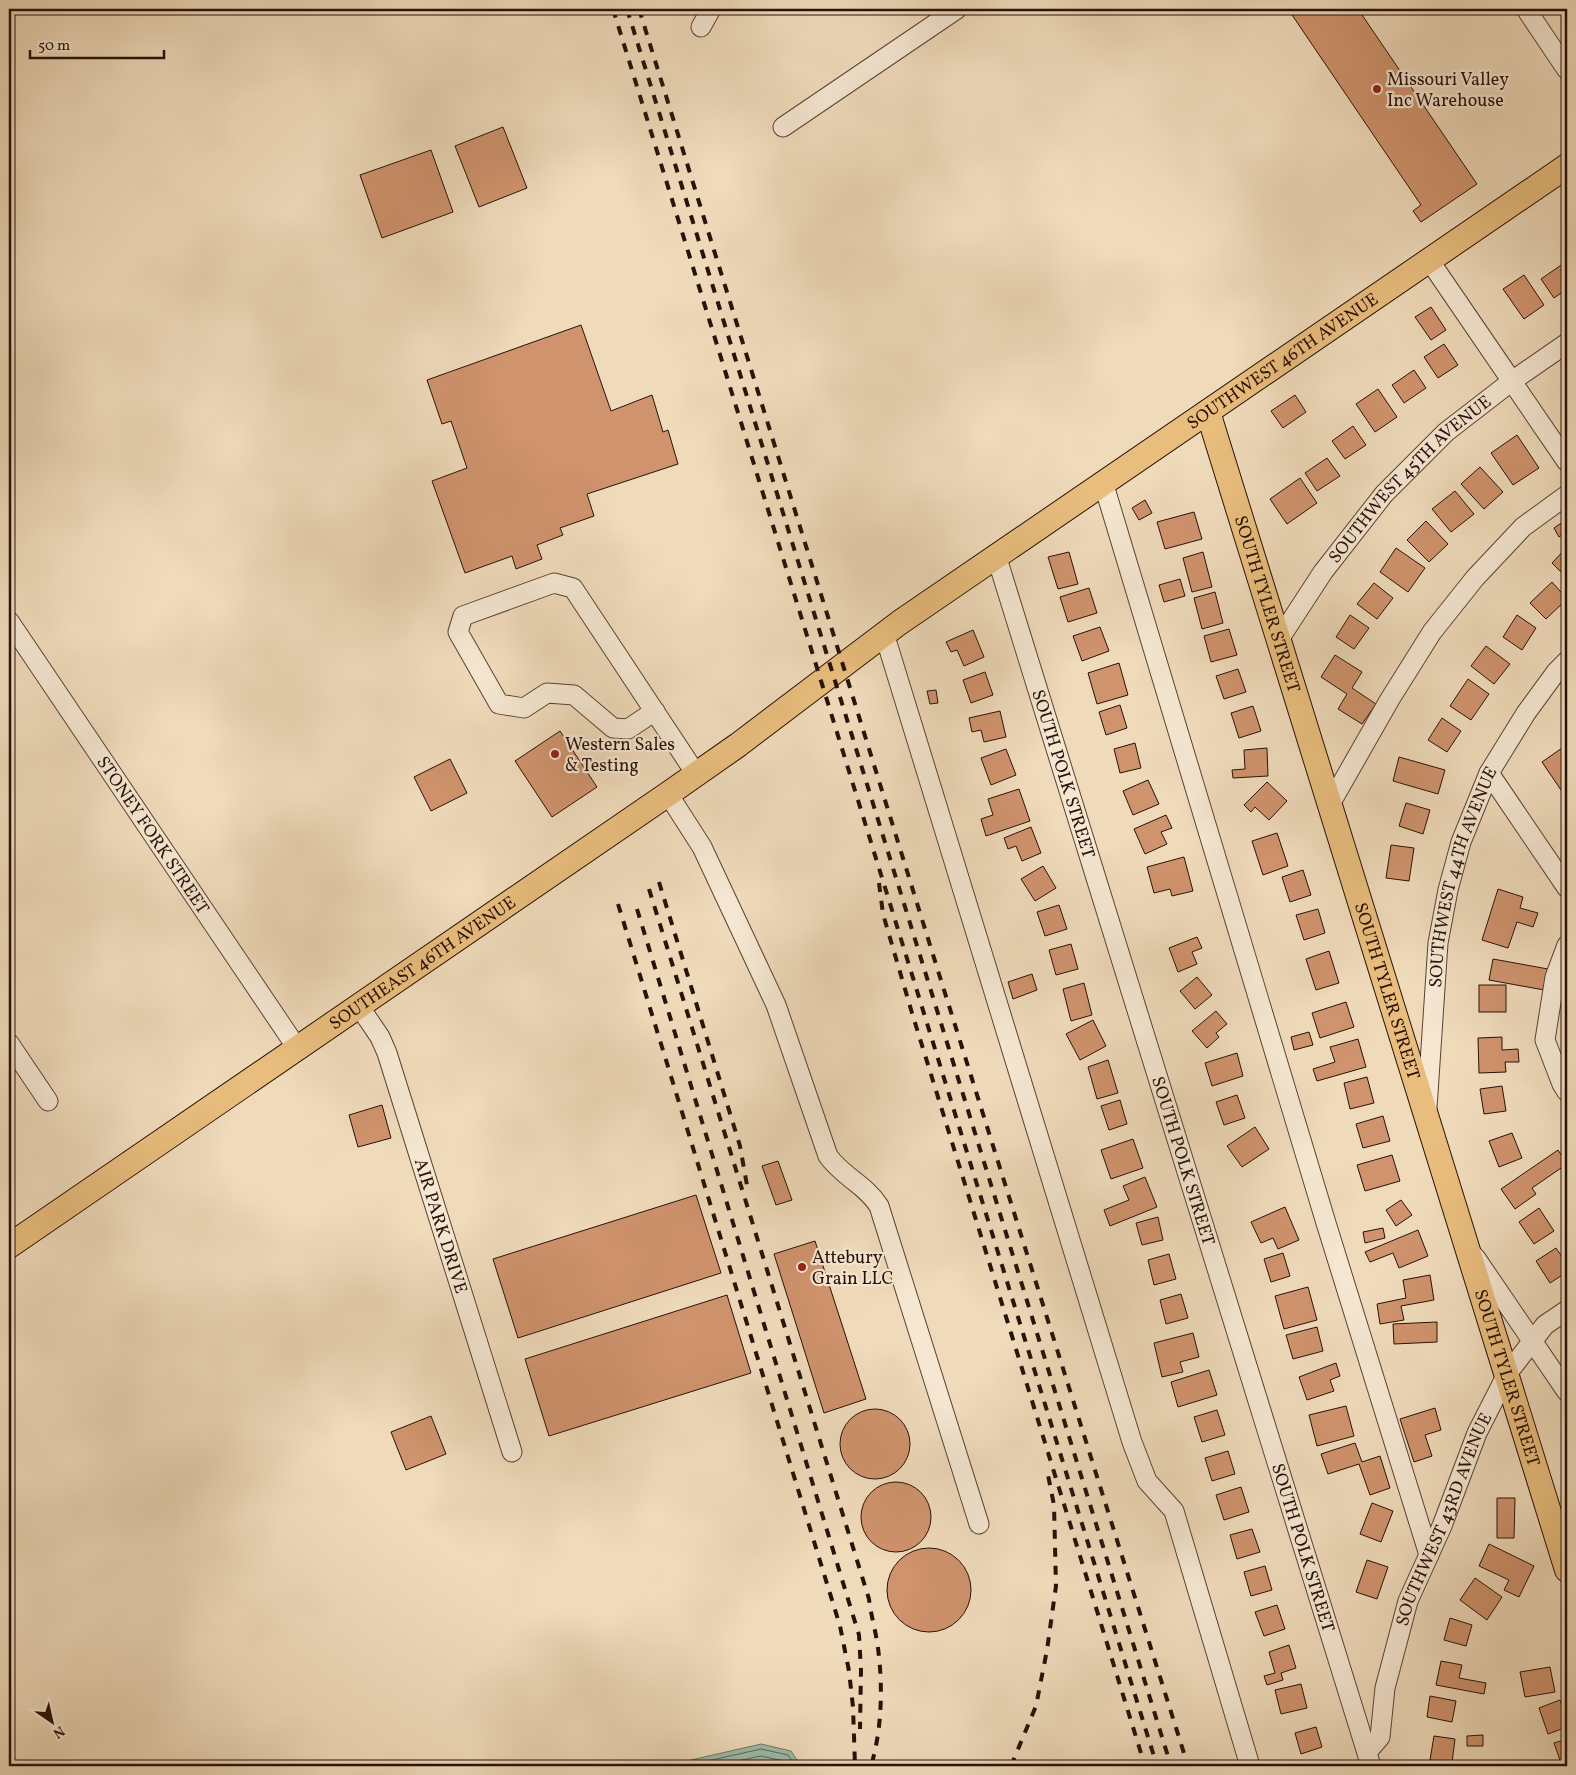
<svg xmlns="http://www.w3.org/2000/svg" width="1576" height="1775" font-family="Vollkorn,serif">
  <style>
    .water { fill: #9cbba9; stroke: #6e7769 }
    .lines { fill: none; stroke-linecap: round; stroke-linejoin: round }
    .shore { stroke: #626658; stroke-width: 1 }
    .building { fill: #cf936d; stroke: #281108 }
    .minor-casing { stroke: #5a4334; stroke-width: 21 }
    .major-casing { stroke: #281108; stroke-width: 26 }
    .minor { stroke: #f5e7d2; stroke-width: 19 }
    .major { stroke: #e8bd7d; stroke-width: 24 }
    .rail { stroke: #281108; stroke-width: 4; stroke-dasharray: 9 9; stroke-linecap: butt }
    .poi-dot { fill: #8f2418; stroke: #f5e7d2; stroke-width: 2 }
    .labels { text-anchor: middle; stroke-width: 4.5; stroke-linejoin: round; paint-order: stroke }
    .poi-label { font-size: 18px; fill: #281108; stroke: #f5e7d2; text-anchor: start }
    .street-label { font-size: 18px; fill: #281108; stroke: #f5e7d2 }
  </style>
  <rect width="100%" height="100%" fill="#efdaba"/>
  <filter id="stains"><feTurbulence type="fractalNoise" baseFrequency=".004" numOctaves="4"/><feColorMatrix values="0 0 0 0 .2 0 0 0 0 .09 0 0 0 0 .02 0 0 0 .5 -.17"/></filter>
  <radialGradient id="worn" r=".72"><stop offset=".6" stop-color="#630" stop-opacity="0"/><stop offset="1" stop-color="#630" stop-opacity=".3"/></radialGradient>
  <!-- water -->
  <polygon class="water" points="761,1744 791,1751 801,1766 665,1766"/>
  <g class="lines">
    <!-- shore -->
    <g class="shore">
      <polyline points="685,1766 761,1749 788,1755 795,1766"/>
      <polyline points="714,1766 761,1756 784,1761 788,1766"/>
    </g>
  </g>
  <!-- building -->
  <g class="building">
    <polygon points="1288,9 1358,9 1477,184 1421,222 1413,211 1421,205"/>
    <polygon points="503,127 527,188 479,207 455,146"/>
    <polygon points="431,150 453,212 382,238 360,175"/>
    <polygon points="1567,261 1567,289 1554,298 1541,279"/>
    <polygon points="1524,275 1544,305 1524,319 1503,289"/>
    <polygon points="1431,307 1446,330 1431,340 1415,317"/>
    <polygon points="581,325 611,411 652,395 663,432 668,430 678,464 587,494 594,516 560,528 563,535 537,545 542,559 516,569 512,556 465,573 432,481 467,468 451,421 442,424 427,380"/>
    <polygon points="1444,344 1458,365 1438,378 1424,357"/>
    <polygon points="1414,370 1426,388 1404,403 1392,385"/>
    <polygon points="1378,389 1397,417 1375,432 1356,404"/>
    <polygon points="1295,395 1306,412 1283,428 1271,411"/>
    <polygon points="1353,426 1366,445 1345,459 1332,441"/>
    <polygon points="1517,435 1539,468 1513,485 1491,453"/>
    <polygon points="1327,458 1340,476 1317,491 1305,473"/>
    <polygon points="1480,467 1503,492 1484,509 1461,484"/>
    <polygon points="1300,478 1317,503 1287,524 1270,499"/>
    <polygon points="1455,491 1474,514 1451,532 1432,509"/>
    <polygon points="1145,500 1152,513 1139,520 1132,508"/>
    <polygon points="1194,512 1202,539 1165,549 1157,522"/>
    <polygon points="1567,519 1567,531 1559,537 1554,528"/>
    <polygon points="1426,521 1448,544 1429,562 1407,540"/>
    <polygon points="1567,547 1567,578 1552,563"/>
    <polygon points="1396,548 1425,568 1408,592 1380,572"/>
    <polygon points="1069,552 1078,584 1058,589 1048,557"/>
    <polygon points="1203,552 1212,587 1192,592 1183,558"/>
    <polygon points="1180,579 1185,596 1164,602 1159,585"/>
    <polygon points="1552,582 1567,599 1546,619 1530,603"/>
    <polygon points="1374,583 1393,598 1377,619 1357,604"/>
    <polygon points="1089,588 1097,613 1068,622 1060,597"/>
    <polygon points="1215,592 1223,623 1202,629 1194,598"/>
    <polygon points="1350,615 1369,628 1354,649 1336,637"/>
    <polygon points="1517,615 1536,628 1522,650 1503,637"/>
    <polygon points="1100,627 1109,651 1082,661 1073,636"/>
    <polygon points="1229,629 1237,655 1211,662 1204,636"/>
    <polygon points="973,630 984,657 964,666 957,650 951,652 946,642"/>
    <polygon points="1486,646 1510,664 1494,684 1471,666"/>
    <polygon points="1335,655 1362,672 1352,688 1376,704 1362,724 1338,709 1347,694 1321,677"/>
    <polygon points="1119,663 1128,695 1097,704 1088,673"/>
    <polygon points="1238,669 1246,692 1224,699 1216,676"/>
    <polygon points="985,672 993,695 971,703 963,680"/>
    <polygon points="1468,679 1489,694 1471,720 1450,706"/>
    <polygon points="936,690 938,703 930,704 927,691"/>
    <polygon points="1120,705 1127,728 1106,735 1099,712"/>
    <polygon points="1253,706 1261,731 1239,738 1231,713"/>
    <polygon points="1000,711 1006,737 984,742 981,730 972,732 969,718"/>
    <polygon points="1442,718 1461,731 1447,752 1428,740"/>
    <polygon points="560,731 597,787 552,817 515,761"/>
    <polygon points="1135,743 1141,768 1120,773 1114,749"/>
    <polygon points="1267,748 1268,776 1233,778 1232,770 1245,769 1244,750"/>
    <polygon points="1562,748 1567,755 1567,786 1561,790 1542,762"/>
    <polygon points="1006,749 1016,775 991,785 981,758"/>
    <polygon points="1399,757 1445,770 1438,794 1393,781"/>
    <polygon points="450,759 467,793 431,811 414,777"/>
    <polygon points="1148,780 1159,804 1133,815 1123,791"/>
    <polygon points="1267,782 1287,801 1269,820 1255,807 1251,812 1244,805"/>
    <polygon points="1019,789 1030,821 986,836 981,819 993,815 988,799"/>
    <polygon points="1406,803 1430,810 1423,834 1399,826"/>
    <polygon points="1166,815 1172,828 1161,832 1167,844 1145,854 1134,829"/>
    <polygon points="1031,827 1041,853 1022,861 1016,846 1008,849 1004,838"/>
    <polygon points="1277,833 1288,866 1263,875 1252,841"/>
    <polygon points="1391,845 1414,848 1409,881 1386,878"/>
    <polygon points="1184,857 1193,891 1172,896 1170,889 1154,893 1147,867"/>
    <polygon points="1043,866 1056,888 1035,901 1021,879"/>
    <polygon points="1303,870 1311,895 1290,902 1282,877"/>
    <polygon points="1498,889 1523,897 1520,908 1538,913 1533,927 1517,922 1508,948 1482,940"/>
    <polygon points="1059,905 1067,929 1045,936 1037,912"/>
    <polygon points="1318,909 1325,933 1304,940 1296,915"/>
    <polygon points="1197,937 1202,948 1192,952 1197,964 1178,972 1169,948"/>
    <polygon points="1071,944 1078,969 1056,975 1049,950"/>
    <polygon points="1329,951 1339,983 1316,990 1306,959"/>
    <polygon points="1493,959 1548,969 1544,990 1489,980"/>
    <polygon points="1032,974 1037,990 1013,999 1008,982"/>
    <polygon points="1197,977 1212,995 1195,1009 1180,991"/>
    <polygon points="1084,983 1092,1015 1071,1021 1063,989"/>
    <rect x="1479" y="985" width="27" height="27"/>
    <polygon points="1346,1002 1354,1027 1320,1038 1312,1013"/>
    <polygon points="1216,1011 1227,1024 1216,1033 1219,1037 1207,1048 1192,1031"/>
    <polygon points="1093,1020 1106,1046 1080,1060 1066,1034"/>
    <polygon points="1309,1032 1313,1045 1294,1050 1291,1037"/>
    <polygon points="1502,1037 1502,1050 1518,1049 1519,1062 1505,1062 1506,1072 1479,1073 1478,1038"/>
    <polygon points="1358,1039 1366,1067 1317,1081 1313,1069 1335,1062 1330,1047"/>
    <polygon points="1237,1053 1243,1076 1212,1086 1205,1063"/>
    <polygon points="1108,1060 1118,1093 1097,1099 1088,1067"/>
    <polygon points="1367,1077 1374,1103 1350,1109 1344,1083"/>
    <polygon points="1502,1086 1506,1111 1484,1114 1480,1089"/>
    <polygon points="1237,1095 1245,1118 1224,1125 1216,1102"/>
    <polygon points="1120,1100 1127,1124 1109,1130 1101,1106"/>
    <polygon points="382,1105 391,1138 358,1147 349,1115"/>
    <polygon points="1383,1116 1390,1141 1363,1148 1356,1124"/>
    <polygon points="1255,1127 1269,1149 1242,1167 1227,1146"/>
    <polygon points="1512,1133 1522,1158 1499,1167 1489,1141"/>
    <polygon points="1133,1139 1143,1168 1111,1179 1101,1150"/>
    <polygon points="1558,1150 1567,1164 1532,1188 1536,1194 1515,1209 1501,1189"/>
    <polygon points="1392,1155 1400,1181 1365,1191 1357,1165"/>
    <polygon points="778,1161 792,1200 776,1205 762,1166"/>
    <polygon points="1145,1177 1157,1207 1110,1226 1104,1210 1129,1200 1123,1186"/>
    <polygon points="696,1195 721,1273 518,1338 493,1259"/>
    <polygon points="1401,1200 1412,1215 1396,1226 1386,1210"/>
    <polygon points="1285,1207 1299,1240 1278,1249 1273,1238 1261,1243 1251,1222"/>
    <polygon points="1539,1208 1554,1231 1534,1244 1519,1222"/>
    <polygon points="1158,1217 1163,1240 1142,1245 1136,1223"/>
    <polygon points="1383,1228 1385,1238 1365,1243 1363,1232"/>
    <polygon points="1418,1230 1428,1256 1399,1268 1393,1253 1370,1262 1365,1252"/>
    <polygon points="815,1241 866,1399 824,1413 774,1254"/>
    <polygon points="1556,1248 1567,1264 1567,1272 1550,1283 1536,1261"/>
    <polygon points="1283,1253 1290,1276 1271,1282 1264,1259"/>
    <polygon points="1169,1254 1176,1279 1154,1285 1148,1260"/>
    <polygon points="1430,1275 1434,1300 1401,1306 1404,1320 1380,1324 1377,1304 1406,1298 1403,1280"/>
    <polygon points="1308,1287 1317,1320 1284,1329 1275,1296"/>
    <polygon points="1181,1294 1188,1318 1166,1324 1160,1300"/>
    <polygon points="727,1295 751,1373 549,1436 525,1359"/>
    <polygon points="1437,1322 1437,1342 1394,1344 1393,1324"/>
    <polygon points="1317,1327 1323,1351 1293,1359 1286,1335"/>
    <polygon points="1193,1333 1199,1357 1180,1362 1183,1372 1162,1377 1154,1343"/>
    <polygon points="1336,1363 1340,1376 1330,1380 1334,1391 1307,1400 1299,1377"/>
    <polygon points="1209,1370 1217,1395 1178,1407 1171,1382"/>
    <polygon points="1346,1406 1354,1436 1317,1446 1309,1415"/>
    <polygon points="1435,1408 1441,1430 1425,1435 1432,1456 1414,1462 1400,1419"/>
    <circle cx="875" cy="1444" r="35"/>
    <polygon points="1217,1410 1225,1435 1202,1442 1194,1417"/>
    <polygon points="431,1416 446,1454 406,1470 391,1432"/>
    <polygon points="1355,1443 1362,1462 1380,1456 1390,1488 1370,1495 1359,1464 1328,1474 1321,1454"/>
    <polygon points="1228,1451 1235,1474 1212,1481 1205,1458"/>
    <circle cx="896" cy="1517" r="35"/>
    <polygon points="1241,1487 1249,1512 1224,1520 1216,1495"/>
    <polygon points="1497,1498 1515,1498 1514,1538 1497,1538"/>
    <polygon points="1372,1503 1393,1511 1381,1542 1360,1534"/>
    <polygon points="1252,1529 1260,1552 1237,1559 1230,1535"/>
    <polygon points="1489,1544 1534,1566 1519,1597 1504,1590 1509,1580 1479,1566"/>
    <circle cx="929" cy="1590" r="42"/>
    <polygon points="1367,1560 1388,1567 1377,1599 1356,1592"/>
    <polygon points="1265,1566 1272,1590 1251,1596 1244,1572"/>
    <polygon points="1475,1578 1502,1597 1487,1620 1460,1600"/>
    <polygon points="1277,1605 1285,1629 1264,1636 1255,1612"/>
    <polygon points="1450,1618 1472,1625 1466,1646 1444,1640"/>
    <polygon points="1289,1645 1296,1668 1281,1673 1283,1680 1267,1685 1264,1676 1275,1673 1269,1652"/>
    <polygon points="1441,1661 1462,1665 1459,1678 1486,1683 1484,1694 1436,1685"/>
    <polygon points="1550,1667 1555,1692 1525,1697 1520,1672"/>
    <polygon points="1301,1684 1307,1708 1281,1714 1275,1690"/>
    <polygon points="1430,1696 1456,1701 1452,1722 1427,1717"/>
    <polygon points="1560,1700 1567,1721 1567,1727 1548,1734 1539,1708"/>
    <polygon points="1316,1727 1322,1747 1301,1754 1295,1733"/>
    <polygon points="1483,1735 1483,1746 1467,1746 1467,1736"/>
    <polygon points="1434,1736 1455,1739 1452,1763 1430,1760"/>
    <polygon points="1567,1739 1567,1766 1562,1766 1554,1743"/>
  </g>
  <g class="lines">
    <defs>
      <g id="minor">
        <polyline points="1526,9 1567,70"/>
        <polyline points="701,27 711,9"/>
        <polyline points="783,127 957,9"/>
        <polyline points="1429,260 1567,462"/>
        <polyline points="1103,482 1326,1223 1429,1555"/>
        <path id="s1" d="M996,555L1371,1766"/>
        <path id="s2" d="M9,621L297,1048"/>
        <polyline points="884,633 1132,1442 1147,1481 1174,1511 1250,1766"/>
        <path id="s3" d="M1278,641L1323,572L1384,494L1446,432L1512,381L1567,343"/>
        <polyline points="655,711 628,729 613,728 574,695 547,693 524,708 499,704 458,632 463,616 554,583 573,588 696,774"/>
        <polyline points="1489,773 1567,888"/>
        <path d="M668,794L702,847L776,1005L828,1156C843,1177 865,1184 879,1206L979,1524"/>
        <polyline points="1329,806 1390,699 1432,632 1475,578 1523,527 1567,495"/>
        <polyline points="1567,945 1555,977 1545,1040 1562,1084 1567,1092"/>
        <path id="s4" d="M359,1006L380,1037L387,1053L512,1452"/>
        <polyline points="9,1043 48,1101"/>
        <path id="s5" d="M1427,1108L1438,943L1448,890L1461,842L1489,773L1526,713L1556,672L1567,661"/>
        <polyline points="1475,1257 1567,1392"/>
        <path id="s6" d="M1367,1752L1380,1737L1385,1688L1408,1601L1442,1526L1477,1433L1507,1374L1545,1325L1567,1310"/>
      </g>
      <g id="major">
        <path id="s7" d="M1208,412L1567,1570"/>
        <path id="s8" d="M9,1246L668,794L738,745L899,623L1567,166"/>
      </g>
    </defs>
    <!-- minor casing -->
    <use href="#minor" class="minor-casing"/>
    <!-- major casing -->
    <use href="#major" class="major-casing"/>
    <!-- minor -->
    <use href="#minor" class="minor"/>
    <!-- major -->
    <use href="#major" class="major"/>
    <!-- rail -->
    <g class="rail">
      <polyline points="613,9 1157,1766"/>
      <polyline points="627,9 1171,1766"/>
      <polyline points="639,9 939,974 1188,1766"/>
      <polyline points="659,882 740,1146 748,1191"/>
      <polyline points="879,883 883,914 912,1013 1145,1766"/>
      <path d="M649,889L869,1599C871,1616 876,1632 878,1648C883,1687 882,1729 871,1766"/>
      <polyline points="618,904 840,1626 849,1671 853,1707 855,1766"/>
      <polyline points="637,909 859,1635 861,1670 860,1729"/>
      <polyline points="1011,1766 1036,1706 1047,1650 1056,1586 1054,1505 1047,1470"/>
    </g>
  </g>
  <!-- markers -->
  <g class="poi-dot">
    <circle cx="1377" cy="89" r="5"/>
    <circle cx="555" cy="754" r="5"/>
    <circle cx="802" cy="1267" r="5"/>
  </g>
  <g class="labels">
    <!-- poi labels -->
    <g class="poi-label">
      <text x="1387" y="85">Missouri Valley<tspan x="1387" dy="21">Inc Warehouse</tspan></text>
      <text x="565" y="750">Western Sales<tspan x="565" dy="21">&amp; Testing</tspan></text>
      <text x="812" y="1263">Attebury<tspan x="812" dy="21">Grain LLC</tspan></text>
    </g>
    <!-- street labels -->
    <g class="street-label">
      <text dy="6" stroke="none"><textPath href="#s8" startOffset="1551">SOUTHWEST 46TH AVENUE</textPath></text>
      <text dy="6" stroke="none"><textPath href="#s3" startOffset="210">SOUTHWEST 45TH AVENUE</textPath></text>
      <text dy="6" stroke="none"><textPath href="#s7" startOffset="201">SOUTH TYLER STREET</textPath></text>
      <text dy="6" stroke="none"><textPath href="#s1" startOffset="229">SOUTH POLK STREET</textPath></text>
      <text dy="6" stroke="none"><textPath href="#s2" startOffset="258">STONEY FORK STREET</textPath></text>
      <text dy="6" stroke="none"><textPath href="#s5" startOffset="235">SOUTHWEST 44TH AVENUE</textPath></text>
      <text dy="6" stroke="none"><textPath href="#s8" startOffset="501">SOUTHEAST 46TH AVENUE</textPath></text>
      <text dy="6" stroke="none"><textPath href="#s7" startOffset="606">SOUTH TYLER STREET</textPath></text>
      <text dy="6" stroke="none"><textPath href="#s1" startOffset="634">SOUTH POLK STREET</textPath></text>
      <text dy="6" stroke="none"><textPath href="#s4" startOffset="236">AIR PARK DRIVE</textPath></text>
      <text dy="6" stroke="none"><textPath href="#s7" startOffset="1011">SOUTH TYLER STREET</textPath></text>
      <text dy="6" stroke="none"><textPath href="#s6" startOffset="248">SOUTHWEST 43RD AVENUE</textPath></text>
      <text dy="6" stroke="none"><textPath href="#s1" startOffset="1039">SOUTH POLK STREET</textPath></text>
    </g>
  </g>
  <!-- margin -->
  <rect width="1576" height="1775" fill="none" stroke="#efdaba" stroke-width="30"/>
  <rect x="10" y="10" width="1556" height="1755" fill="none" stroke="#281108" stroke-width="2.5"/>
  <rect x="15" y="15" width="1546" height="1745" fill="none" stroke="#281108"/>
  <!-- north arrow -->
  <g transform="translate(52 1722) rotate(146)" stroke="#f5e7d2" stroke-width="4" paint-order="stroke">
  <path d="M0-4L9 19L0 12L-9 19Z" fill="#281108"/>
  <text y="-8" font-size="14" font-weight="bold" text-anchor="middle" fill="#281108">N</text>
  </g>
  <!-- scale -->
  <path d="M30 50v8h134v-8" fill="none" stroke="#281108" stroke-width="2.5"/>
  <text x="38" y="50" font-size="15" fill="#281108" stroke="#f5e7d2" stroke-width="4" paint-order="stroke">50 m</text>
  <rect width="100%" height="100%" filter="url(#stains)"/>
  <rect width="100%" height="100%" fill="url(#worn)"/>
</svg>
